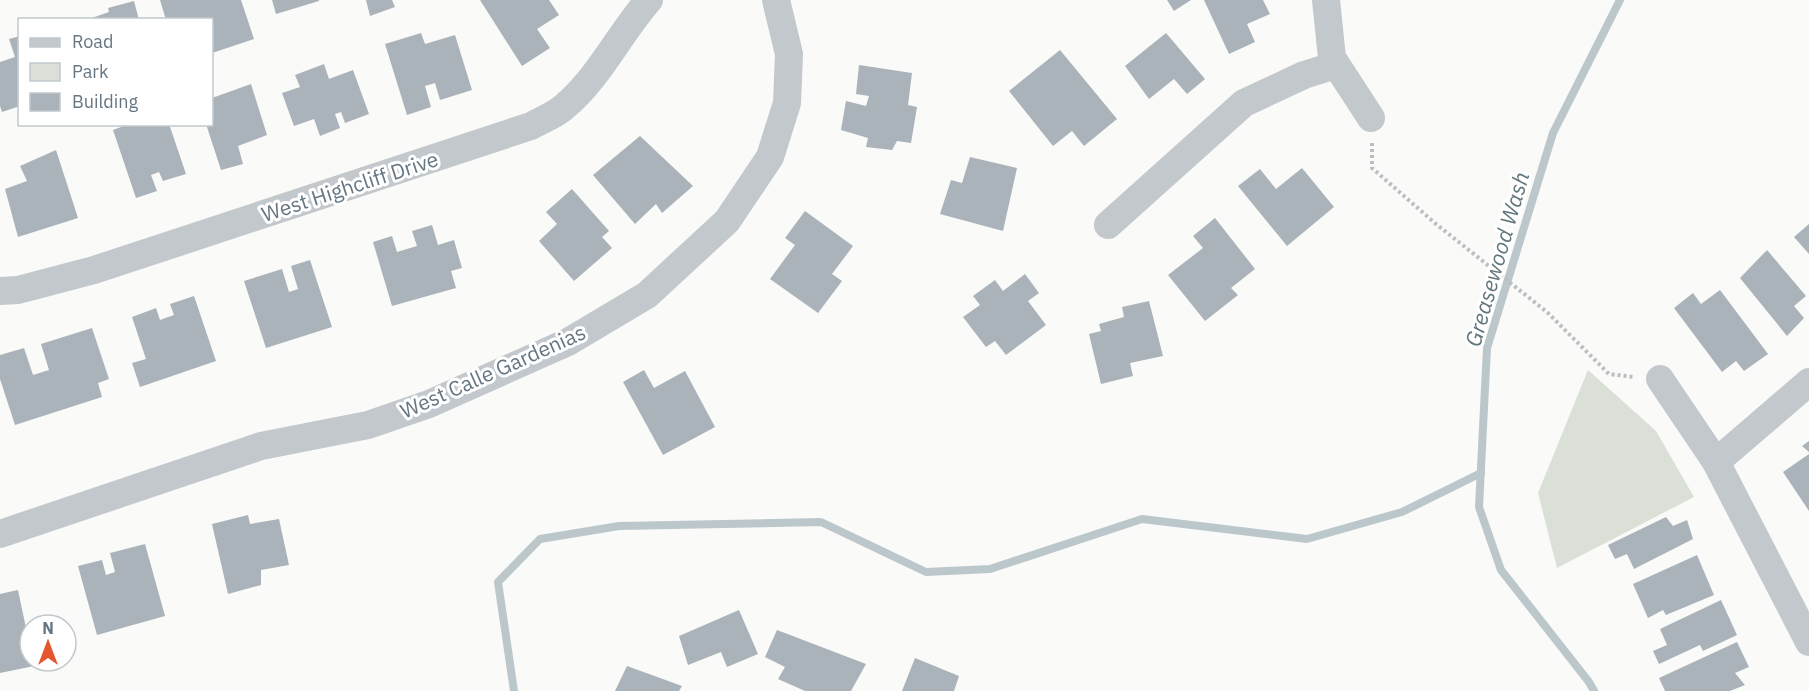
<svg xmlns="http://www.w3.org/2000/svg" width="1809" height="691" font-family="'IBM Plex Sans',sans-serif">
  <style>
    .green { fill: #dadfd7 }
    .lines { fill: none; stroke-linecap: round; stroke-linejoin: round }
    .stream { stroke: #bbc7cb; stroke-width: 8 }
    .building { fill: #aab3b9 }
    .path { stroke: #bbbfc2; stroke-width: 4; stroke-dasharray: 3 3; stroke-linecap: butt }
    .street { stroke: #c3c8cc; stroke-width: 28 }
    .labels { text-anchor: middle; stroke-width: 6; stroke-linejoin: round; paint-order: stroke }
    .street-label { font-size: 21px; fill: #657683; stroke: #fff }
    .water-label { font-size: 22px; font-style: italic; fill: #60757c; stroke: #fff }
  </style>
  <rect width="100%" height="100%" fill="#fafaf8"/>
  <!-- green -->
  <polygon class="green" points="1588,370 1656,431 1694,497 1557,568 1538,493"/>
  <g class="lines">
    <!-- stream -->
    <g class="stream">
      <polyline points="514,691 498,582 540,539 619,526 821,522 926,572 990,569 1142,519 1307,539 1402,512 1481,473"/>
      <polyline points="1594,691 1589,682 1501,570 1479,507 1487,348 1553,133 1620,0"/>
    </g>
  </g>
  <!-- building -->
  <g class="building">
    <polygon points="160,0 241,0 254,39 212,53 212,20 166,20"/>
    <polygon points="272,0 319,0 319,1 276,14"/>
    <polygon points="366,0 392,0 395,7 370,16"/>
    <polygon points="480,0 549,0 559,15 537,29 550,48 522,66"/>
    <polygon points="1167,0 1191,0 1174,11"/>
    <polygon points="1204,0 1263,0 1270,14 1247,24 1255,42 1229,54"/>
    <polygon points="134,1 139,20 86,20 109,12 108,8"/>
    <polygon points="421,33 425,44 455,35 472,90 440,100 435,83 425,86 431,107 407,115 385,44"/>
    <polygon points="1166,33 1205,79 1187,94 1174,79 1149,99 1125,66"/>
    <polygon points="20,36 20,106 2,112 0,106 0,62 15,57 9,39"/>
    <polygon points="1060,50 1117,119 1084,146 1072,131 1053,146 1009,91"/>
    <polygon points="324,64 329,79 353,70 369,114 345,123 341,112 335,114 340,128 320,136 314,119 294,126 282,93 300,87 295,75"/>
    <polygon points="859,65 912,73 908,105 917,107 911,143 897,141 892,150 866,147 868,138 841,130 846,101 866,106 869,96 856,94"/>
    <polygon points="251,84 267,135 238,146 243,164 221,170 206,124 212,124 212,98"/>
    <polygon points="129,124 169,124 186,174 163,181 159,172 151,175 157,191 136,198 113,130"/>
    <polygon points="640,136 693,186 662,213 656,204 635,224 593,175"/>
    <polygon points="56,150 78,218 18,237 5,189 27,181 20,166"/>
    <polygon points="970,157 1017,168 1003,231 940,214 951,180 962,183"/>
    <polygon points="1302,168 1334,207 1287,246 1238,186 1260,169 1276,189"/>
    <polygon points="572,189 609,231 602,237 612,248 574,281 539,241 557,224 546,212"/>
    <polygon points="805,211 853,246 832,274 842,281 818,313 770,279 795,245 785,238"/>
    <polygon points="1215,218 1255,269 1231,288 1238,295 1205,321 1168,275 1203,248 1193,236"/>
    <polygon points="1809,224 1809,254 1794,237"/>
    <polygon points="432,225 438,245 454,240 462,268 451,271 456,288 392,306 373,242 392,236 397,252 417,246 412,231"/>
    <polygon points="1767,250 1806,296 1794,306 1804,318 1787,336 1740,278"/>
    <polygon points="310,260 332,327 266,348 244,281 282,269 289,292 298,289 291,266"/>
    <polygon points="1025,274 1039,293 1028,301 1046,325 1006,355 995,341 986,347 963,317 980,305 973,296 995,280 1003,291"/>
    <polygon points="1720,290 1768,354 1744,371 1736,361 1722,372 1674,308 1693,293 1701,304"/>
    <polygon points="194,296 216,361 140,387 132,363 146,359 132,317 156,308 160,320 174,315 170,304"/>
    <polygon points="1149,301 1163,356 1130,363 1133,376 1101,384 1089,334 1101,331 1099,324 1124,317 1122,307"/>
    <polygon points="92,328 109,379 98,383 102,397 15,425 0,379 0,355 24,348 33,375 49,370 41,344"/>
    <polygon points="644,370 654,388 685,371 715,427 663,455 623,382"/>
    <polygon points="1809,441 1809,452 1802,446"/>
    <polygon points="1809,454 1809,511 1783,472"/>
    <polygon points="248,515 250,524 279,519 289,565 261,570 261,585 228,594 212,524"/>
    <polygon points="1666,517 1673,526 1687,520 1693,539 1634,569 1627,554 1615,559 1608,545"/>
    <polygon points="145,544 165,616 97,635 78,566 102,560 106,575 115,572 110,553"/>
    <polygon points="1697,555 1714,595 1666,615 1663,610 1648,618 1633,584"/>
    <polygon points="18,590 30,647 30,661 33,661 34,666 0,673 0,594"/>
    <polygon points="1721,600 1737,635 1703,651 1700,645 1659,664 1653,651 1667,645 1660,629"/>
    <polygon points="739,610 758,654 727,667 721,652 688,665 679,636"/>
    <polygon points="777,630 866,664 851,691 805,691 778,679 785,667 765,657"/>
    <polygon points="1737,642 1749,667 1735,673 1745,685 1730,691 1665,691 1659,678"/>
    <polygon points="915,658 959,676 954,691 902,691"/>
    <polygon points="627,666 682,686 679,691 615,691"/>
  </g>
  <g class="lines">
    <!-- path -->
    <polyline class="path" points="1372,143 1372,168 1436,224 1547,312 1609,374 1634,377"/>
    <!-- street -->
    <g class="street">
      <polyline points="1326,0 1332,58 1371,118"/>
      <polyline points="1108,225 1244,103 1304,75 1336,65"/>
      <path d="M0,291L18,290L94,270L531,126C542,120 555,115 564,107C599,78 619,34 649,0"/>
      <polyline points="1660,379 1716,462 1809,642"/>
      <polyline points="1716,462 1809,382"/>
      <polyline points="0,534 261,446 368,425 429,404 568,342 647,295 727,221 770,157 787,103 789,54 776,0"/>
    </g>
  </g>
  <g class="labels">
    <!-- street labels -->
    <g class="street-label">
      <text transform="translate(350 187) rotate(-18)" y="7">West Highcliff Drive</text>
      <text transform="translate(493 372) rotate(-24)" y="7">West Calle Gardenias</text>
    </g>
    <!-- water labels -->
    <g class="water-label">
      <text transform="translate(1497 259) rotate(-74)" y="8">Greasewood Wash</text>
    </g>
  </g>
  <!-- legend -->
  <rect x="18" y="18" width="195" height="108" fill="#ffffff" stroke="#c1c8cd" stroke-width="1.5"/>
  <rect x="30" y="38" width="30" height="9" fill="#c3c8cc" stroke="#c1c8cd" stroke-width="1.5"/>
  <text x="72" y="48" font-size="18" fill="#657683">Road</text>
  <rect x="30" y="63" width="30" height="18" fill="#dadfd7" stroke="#c1c8cd" stroke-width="1.5"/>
  <text x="72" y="78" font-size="18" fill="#657683">Park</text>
  <rect x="30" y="93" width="30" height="18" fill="#aab3b9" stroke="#c1c8cd" stroke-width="1.5"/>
  <text x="72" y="108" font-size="18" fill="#657683">Building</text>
  <!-- north arrow -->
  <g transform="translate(48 643)"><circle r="28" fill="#ffffff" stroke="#c1c8cd" stroke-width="1.5"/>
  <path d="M0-4.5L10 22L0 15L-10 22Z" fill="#e4572e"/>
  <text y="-9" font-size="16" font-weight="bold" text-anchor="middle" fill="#657683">N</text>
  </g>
</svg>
